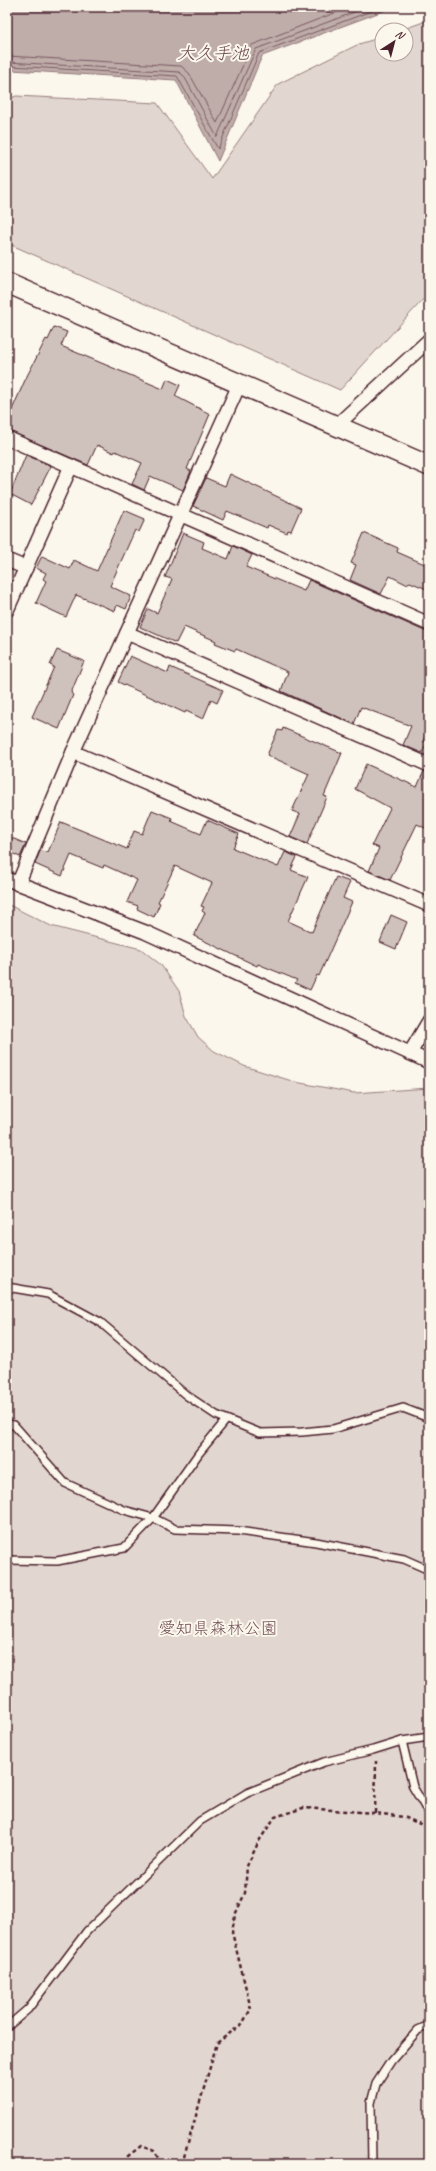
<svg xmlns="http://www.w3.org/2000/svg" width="436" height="2171" font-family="Caveat,'Klee One',sans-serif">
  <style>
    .green { fill: #e2d7d0; stroke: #967b7e }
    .water { fill: #bfadaa; stroke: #907477 }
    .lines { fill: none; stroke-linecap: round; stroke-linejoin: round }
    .shore { stroke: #79585e; stroke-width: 1 }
    .building { fill: #cfc2bc; stroke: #4a1f2b }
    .lane-casing { stroke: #4a1f2b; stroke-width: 10 }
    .street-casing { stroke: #4a1f2b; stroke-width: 16 }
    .secondary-casing { stroke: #4a1f2b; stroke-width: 22 }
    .path { stroke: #4a1f2b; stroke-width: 2.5; stroke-dasharray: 4 3; stroke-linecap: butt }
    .lane { stroke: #fbf7ec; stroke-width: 7 }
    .street { stroke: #fbf7ec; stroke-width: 13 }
    .secondary { stroke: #fbf7ec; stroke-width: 19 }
    .labels { text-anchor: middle; stroke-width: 4; stroke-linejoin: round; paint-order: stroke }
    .park-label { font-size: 17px; fill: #704d54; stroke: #fbf7ec }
    .water-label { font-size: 18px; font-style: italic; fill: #6d4a51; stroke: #fbf7ec }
  </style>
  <rect width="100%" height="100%" fill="#fbf7ec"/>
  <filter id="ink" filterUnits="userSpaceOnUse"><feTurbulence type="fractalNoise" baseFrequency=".025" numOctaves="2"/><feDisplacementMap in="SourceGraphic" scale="8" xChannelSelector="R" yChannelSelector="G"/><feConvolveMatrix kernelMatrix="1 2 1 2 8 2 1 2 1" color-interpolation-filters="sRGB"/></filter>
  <g filter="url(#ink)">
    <!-- green -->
    <g class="green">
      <polygon points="429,20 429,293 340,390 7,243 7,100 16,96 157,103 212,179 278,84 359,44 382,37 382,54 406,54 406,30 401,30"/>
      <polygon points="7,904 51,926 141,949 161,965 179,991 186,1016 198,1037 214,1051 244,1066 295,1082 354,1093 429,1088 429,2164 7,2164"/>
    </g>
    <!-- water -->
    <polygon class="water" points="7,7 394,7 262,56 218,161 176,80 11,70 7,72"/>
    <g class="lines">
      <!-- shore -->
      <g class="shore">
        <polyline points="7,56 181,66 189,73 217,123 252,45 350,7"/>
        <polyline points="7,62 179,72 184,76 217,137 256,49 368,7"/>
        <polyline points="7,68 12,66 177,76 218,149 259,53 382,7"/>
      </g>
    </g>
    <!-- building -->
    <g class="building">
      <polygon points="54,327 67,332 61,346 163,389 167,379 180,385 175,396 210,414 187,469 191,471 183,490 150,476 144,490 132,484 142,463 115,451 114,453 97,445 88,465 7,430 7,421 26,378 46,339 48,340"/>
      <polygon points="26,455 51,466 31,505 10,494"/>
      <polygon points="230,474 301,508 291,531 288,530 287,533 268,525 267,528 227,511 223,520 193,506 206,478 225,486"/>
      <polygon points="124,510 145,519 139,532 135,530 110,586 131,596 126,609 117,605 115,611 76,595 66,617 36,603 46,581 43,579 46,573 36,568 42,556 70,569 74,560 97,571"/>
      <polygon points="183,533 204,542 202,548 228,559 233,546 252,555 246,567 304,591 309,580 429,633 429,727 423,741 427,743 422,753 403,745 411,726 361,707 354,724 281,691 288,672 270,664 236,649 235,651 215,643 216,641 184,627 176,643 140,627 148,609 157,613 172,579 165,577"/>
      <polygon points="364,533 398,548 397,552 429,566 429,590 410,582 406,584 390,576 381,594 350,580 356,565 351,563"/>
      <polygon points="57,650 84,661 71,693 73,695 59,729 32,717 54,667 50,665"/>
      <polygon points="130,656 168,673 170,667 223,690 217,703 211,700 203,719 186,711 185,713 118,682"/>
      <polygon points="283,728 342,753 324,796 327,797 307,844 290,837 300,814 292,811 309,774 267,755 278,730 282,731"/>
      <polygon points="366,764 417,787 424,771 429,773 429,830 417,824 390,880 369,871 379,848 372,845 390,808 355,789"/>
      <polygon points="152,810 172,818 171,821 201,834 207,820 239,834 233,848 278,867 285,852 297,857 291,870 308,877 288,921 312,932 336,877 350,882 343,898 352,902 319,976 317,975 310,990 295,983 297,980 258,964 257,966 194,936 205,913 202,911 204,907 201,906 212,883 175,866 158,902 160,903 154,917 137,909 138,906 127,902 137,880 104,865 103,868 71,855 62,876 35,864 40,851 48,852 61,822 127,849 134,831 142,834"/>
      <polygon points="7,836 26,844 20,857 7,851"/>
      <polygon points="391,915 407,922 396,949 380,942"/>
    </g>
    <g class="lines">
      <defs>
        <g id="lane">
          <polyline points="7,1287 48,1294 100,1322 186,1395 216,1415 260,1433 302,1432 333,1429 403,1408 429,1418"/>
          <polyline points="7,1424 14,1425 65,1483 124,1510 153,1518 175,1529 238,1531 316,1542 404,1559 429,1570"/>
          <polyline points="7,1560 57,1561 124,1548 153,1518 199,1453 226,1420"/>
          <polyline points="402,1741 413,1787 425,1807"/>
          <polyline points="429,1802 425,1807 429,1812"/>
          <polyline points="7,2027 28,2009 87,1931 200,1821 247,1793 324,1762 373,1750 402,1741 429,1737"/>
          <polyline points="372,2164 371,2103 376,2084 391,2061 418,2030 429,2025"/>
        </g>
        <g id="street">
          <polyline points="336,426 429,340"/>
          <polyline points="7,438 429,624"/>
          <polyline points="7,560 26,568"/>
          <polyline points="7,610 71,466"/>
          <polyline points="127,633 429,765"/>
          <polyline points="73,752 429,905"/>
          <polyline points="7,879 145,932 429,1062"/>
          <polyline points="18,884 73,752 239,385"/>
          <polyline points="410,1053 429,1021"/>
        </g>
        <polyline id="secondary" points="7,283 429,466"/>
      </defs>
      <!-- lane casing -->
      <use href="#lane" class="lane-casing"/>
      <!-- street casing -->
      <use href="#street" class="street-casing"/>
      <!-- secondary casing -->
      <use href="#secondary" class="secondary-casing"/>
      <!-- path -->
      <g class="path">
        <polyline points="375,1813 376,1761"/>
        <polyline points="127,2164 128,2156 141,2146 154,2151 162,2164"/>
        <polyline points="182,2164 217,2043 242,2024 251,2009 232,1932 235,1915 245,1893 247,1866 259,1841 275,1817 303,1808 375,1813 404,1817 429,1828"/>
      </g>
      <!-- lane -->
      <use href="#lane" class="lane"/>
      <!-- street -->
      <use href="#street" class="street"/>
      <!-- secondary -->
      <use href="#secondary" class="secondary"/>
    </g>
  </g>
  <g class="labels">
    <!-- park labels -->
    <g class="park-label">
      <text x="218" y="1634">愛知県森林公園</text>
    </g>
    <!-- water labels -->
    <g class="water-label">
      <text x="213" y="59">大久手池</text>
    </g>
  </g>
  <!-- margin -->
  <rect width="436" height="2171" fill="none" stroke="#fbf7ec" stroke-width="24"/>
  <rect x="12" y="12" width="412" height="2147" fill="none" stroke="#4a1f2b" stroke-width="1.5" filter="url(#ink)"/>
  <!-- north arrow -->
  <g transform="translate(394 42) rotate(36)"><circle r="19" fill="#fbf7ec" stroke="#b4a19f"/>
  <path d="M0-3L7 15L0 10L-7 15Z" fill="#4a1f2b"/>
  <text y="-6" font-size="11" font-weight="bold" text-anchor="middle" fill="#4a1f2b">N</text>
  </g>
</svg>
